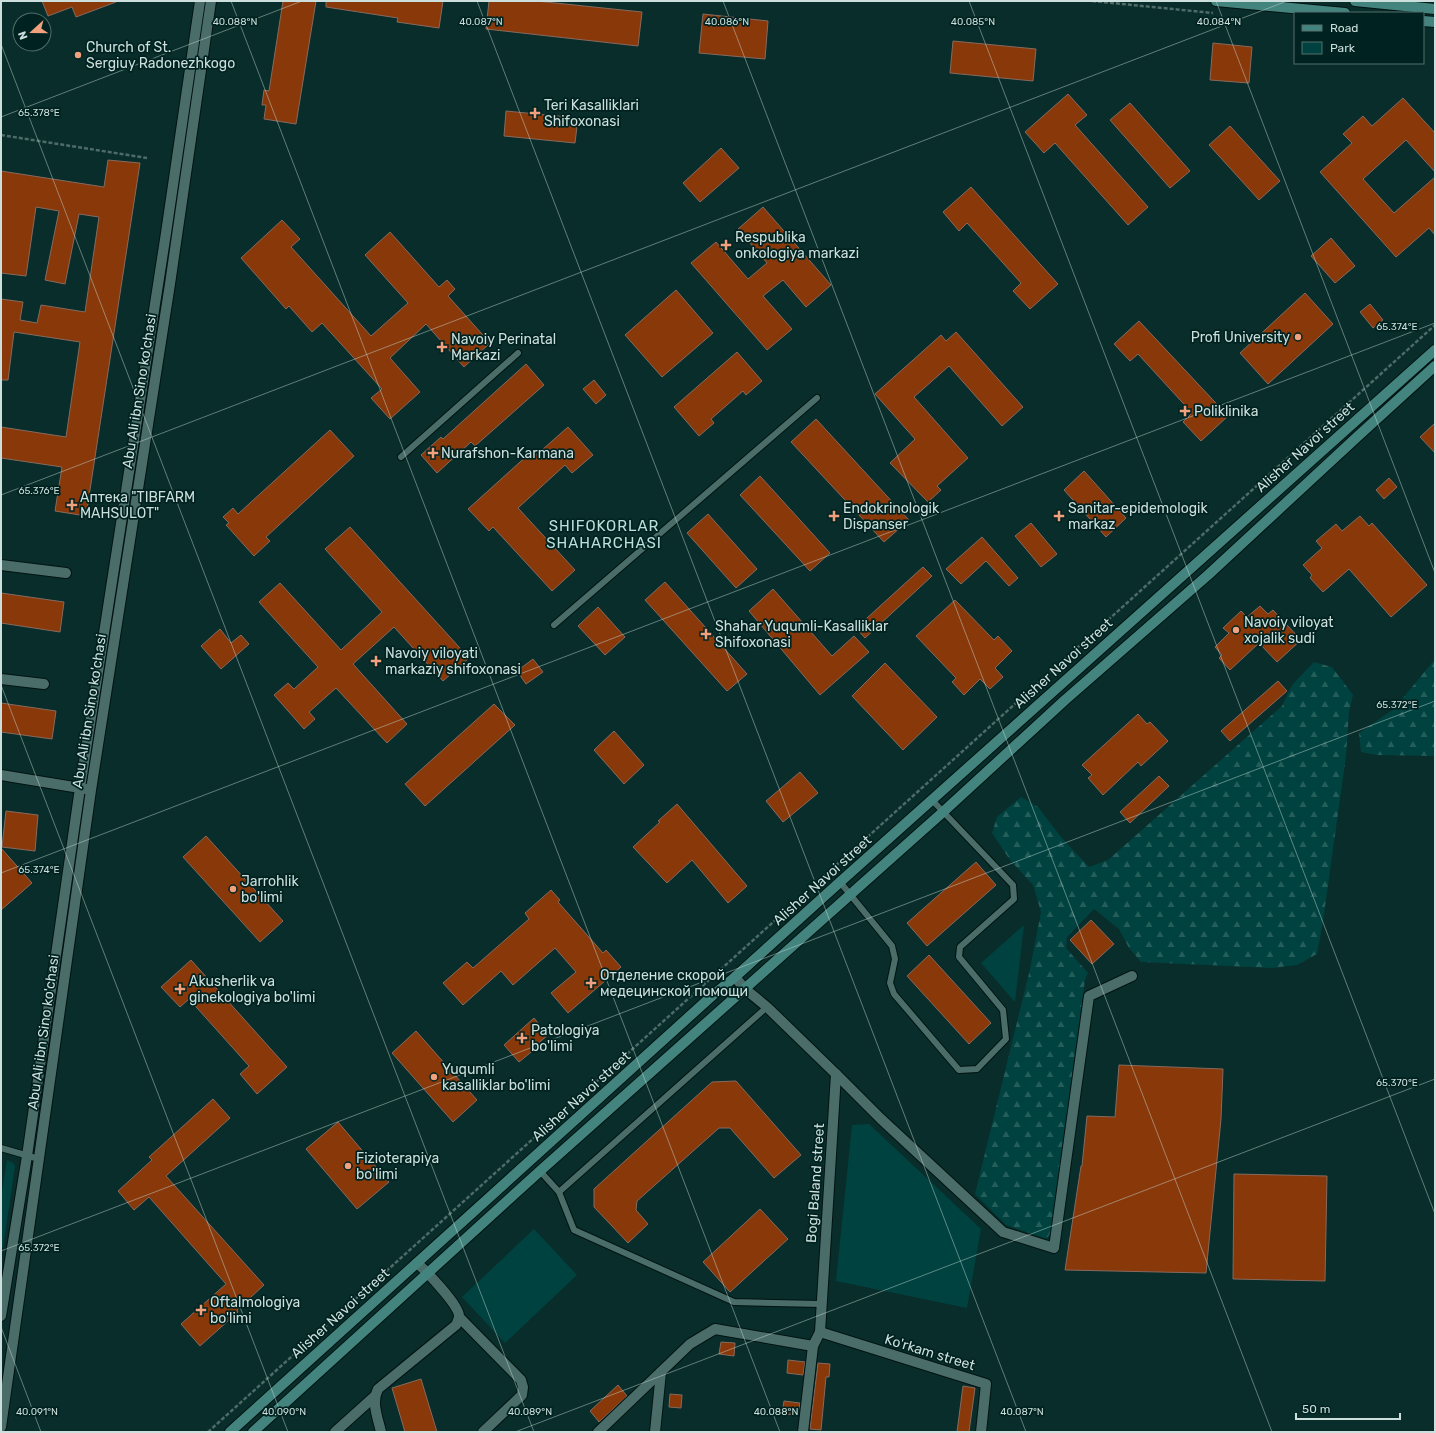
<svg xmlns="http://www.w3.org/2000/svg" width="1436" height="1433" font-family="Rubik,sans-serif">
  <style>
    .green { fill: #00423f }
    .forest { fill: url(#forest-firs) }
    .building { fill: #89380a; stroke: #866a5e }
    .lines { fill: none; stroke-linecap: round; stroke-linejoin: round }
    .service-casing { stroke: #001412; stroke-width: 8 }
    .minor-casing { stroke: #001412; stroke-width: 12 }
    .tertiary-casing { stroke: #001412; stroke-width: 12 }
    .secondary-casing { stroke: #001412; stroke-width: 12 }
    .path { stroke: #4d6b68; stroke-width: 2.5; stroke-dasharray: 4 2; stroke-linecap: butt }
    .service { stroke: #4b6d6a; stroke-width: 6 }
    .minor { stroke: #4b6d6a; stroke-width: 10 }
    .tertiary { stroke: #4b6d6a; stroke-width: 10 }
    .secondary { stroke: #44847f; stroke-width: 10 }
    .ticks { fill: none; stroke: #ccdfdc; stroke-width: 1; stroke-opacity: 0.45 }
    .poi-dot { fill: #f1a17d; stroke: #002321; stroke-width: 1.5 }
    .labels { text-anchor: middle; stroke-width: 3.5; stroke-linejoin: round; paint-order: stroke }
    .poi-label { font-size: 14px; fill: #ccdfdc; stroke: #002321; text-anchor: start }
    .street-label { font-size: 14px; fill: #ccdfdc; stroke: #002321 }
    .neighbourhood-label { font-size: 15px; letter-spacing: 1px; fill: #bae0dc; stroke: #002321 }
    .ticks-label { font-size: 10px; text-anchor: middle; fill: #ccdfdc; stroke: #002321; stroke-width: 3.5; stroke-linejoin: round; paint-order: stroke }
  </style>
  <defs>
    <pattern id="forest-firs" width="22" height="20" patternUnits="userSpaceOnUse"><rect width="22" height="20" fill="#00423f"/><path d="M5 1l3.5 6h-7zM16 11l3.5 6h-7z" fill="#245d5a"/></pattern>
  </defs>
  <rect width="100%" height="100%" fill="#092d2a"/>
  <!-- green -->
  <g class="green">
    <polygon points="1024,925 1015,1002 981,963"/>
    <polygon points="869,1124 981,1229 967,1308 836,1281 852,1125"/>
    <polygon points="7,1160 13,1163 15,1166 3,1247 1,1248 1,1197"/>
    <polygon points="534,1229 577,1275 505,1343 462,1297"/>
  </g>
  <!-- forest -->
  <g class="forest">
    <polygon points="1435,659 1435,756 1376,755 1361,752 1359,733 1394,709"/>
    <polygon points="1314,662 1332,667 1353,695 1349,712 1346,756 1323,921 1317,954 1297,965 1272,968 1141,962 1129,948 1119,929 1094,909 1067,937 1066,948 1088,973 1085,980 1051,1231 1047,1239 1006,1225 975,1194 1030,969 1041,912 1033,885 1010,860 992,833 997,817 1021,797 1038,807 1061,837 1089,867 1108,860 1282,706 1292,685"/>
  </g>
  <!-- building -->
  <g class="building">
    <polygon points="42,1 116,1 116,2 76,17 72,7 48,16"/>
    <polygon points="283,1 316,1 296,124 264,119 266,105 262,105 264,90 269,91"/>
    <polygon points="326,1 443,1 439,28 397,22 398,18 326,7"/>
    <polygon points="489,1 536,1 642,12 638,46 486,29"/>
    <polygon points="703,14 768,21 765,59 699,53"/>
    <polygon points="953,41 1036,49 1033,81 950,73"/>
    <polygon points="1213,43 1252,47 1249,83 1210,80"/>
    <polygon points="1068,94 1087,115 1075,125 1148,207 1128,225 1055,143 1044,153 1025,132"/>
    <polygon points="1403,98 1435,133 1435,172 1406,140 1363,179 1394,213 1435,177 1435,235 1429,228 1396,257 1320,172 1352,143 1343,134 1363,116 1372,126"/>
    <polygon points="1130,103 1190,171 1170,188 1110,120"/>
    <polygon points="506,111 578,118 575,143 504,136"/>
    <polygon points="1230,126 1280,181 1259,200 1209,145"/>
    <polygon points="721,148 739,168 700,202 683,183"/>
    <polygon points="108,160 140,163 86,516 55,511 62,467 1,458 1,427 66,437 80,342 14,332 8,380 1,380 1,299 23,302 20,320 37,323 41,305 85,312 99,217 79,214 65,284 45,280 59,211 36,207 26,276 1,273 1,171 104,187"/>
    <polygon points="971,187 1058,284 1030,309 1013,291 1021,283 967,223 959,231 943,212"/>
    <polygon points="763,207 831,285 806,307 783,280 763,296 792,329 767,350 691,263 716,242 748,279 767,263 738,229"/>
    <polygon points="282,220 300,239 291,247 371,336 408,303 365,255 390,232 439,287 447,280 455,289 448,296 490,343 464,367 426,324 390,358 420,392 390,419 371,398 382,389 322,323 312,332 289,306 286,309 241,258"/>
    <polygon points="1331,238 1355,266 1335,283 1311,256"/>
    <polygon points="676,290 713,333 662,377 625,335"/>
    <polygon points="1305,293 1333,324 1268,384 1240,353"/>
    <polygon points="1370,304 1383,320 1373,328 1360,312"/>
    <polygon points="1139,321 1228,416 1201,441 1183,422 1192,413 1138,354 1130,361 1114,344"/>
    <polygon points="956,332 1023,407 1002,426 949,366 914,397 968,458 937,486 941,490 928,502 890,463 915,439 875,394 941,335 946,341"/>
    <polygon points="737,352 762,381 746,395 743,391 711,419 714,423 699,436 674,407"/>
    <polygon points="526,364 544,385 475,446 471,442 437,473 421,455 441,437 443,439"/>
    <polygon points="594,380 606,395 596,404 583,389"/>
    <polygon points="816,419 909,520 884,542 791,442"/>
    <polygon points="1435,423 1435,453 1420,437"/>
    <polygon points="568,427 593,455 572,473 565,465 518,508 575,570 552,591 493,527 489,531 468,509 530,453 534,457"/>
    <polygon points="330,430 354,456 266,537 270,541 254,556 226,525 229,523 223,517 233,508 238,514"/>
    <polygon points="1084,471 1126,518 1106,537 1064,490"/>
    <polygon points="760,476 830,553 810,571 740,495"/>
    <polygon points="1389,478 1397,487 1384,499 1376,490"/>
    <polygon points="708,514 757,569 736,588 687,533"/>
    <polygon points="1360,516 1369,526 1372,523 1427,585 1391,617 1349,569 1323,592 1310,578 1312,575 1303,565 1322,548 1316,541 1336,524 1342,531"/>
    <polygon points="1031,523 1057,554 1041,567 1015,536"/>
    <polygon points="350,527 469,658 443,681 394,627 353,664 407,724 387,743 336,688 309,712 315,719 304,729 274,695 288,683 294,689 318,667 259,602 280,583 341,650 382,612 325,549"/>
    <polygon points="982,537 1018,578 1009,586 986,561 961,584 946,569"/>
    <polygon points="923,567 932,576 865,638 856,628"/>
    <polygon points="665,582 747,674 727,691 645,600"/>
    <polygon points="773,589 832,656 854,636 869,652 820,695 749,611"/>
    <polygon points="1,593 64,602 60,632 1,623"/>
    <polygon points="955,600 994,640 998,636 1012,651 995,668 1003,677 990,689 980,679 964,695 952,682 956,678 916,636"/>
    <polygon points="1260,606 1268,614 1273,610 1301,640 1277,662 1259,643 1230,670 1219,658 1222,655 1215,647 1229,633 1223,628 1241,611 1247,617"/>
    <polygon points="598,607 625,637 605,655 578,626"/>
    <polygon points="220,629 231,643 241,635 249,644 221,669 201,646"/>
    <polygon points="533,659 543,672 526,684 517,671"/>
    <polygon points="885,663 937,717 903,750 852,696"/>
    <polygon points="1278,681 1287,691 1230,741 1221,731"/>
    <polygon points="1,703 56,711 52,739 1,732"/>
    <polygon points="494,704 515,725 425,806 405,784"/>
    <polygon points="1138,714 1147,724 1150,722 1168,741 1141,766 1138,762 1103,795 1088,778 1092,775 1082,765"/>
    <polygon points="614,731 644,765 624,784 594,750"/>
    <polygon points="800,772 818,793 783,822 766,801"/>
    <polygon points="1159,776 1169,786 1130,823 1120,812"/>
    <polygon points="677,804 747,886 728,903 692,860 667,883 633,847 660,822 658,821"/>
    <polygon points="6,811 38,815 35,851 2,847"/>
    <polygon points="206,836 283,921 260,942 183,857"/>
    <polygon points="1,848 32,883 1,910"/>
    <polygon points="976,862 996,885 927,946 907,923"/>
    <polygon points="551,890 560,900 558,902 603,953 606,950 621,967 568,1013 551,993 576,972 555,948 513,985 501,971 463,1005 443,983 467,962 473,968 529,919 525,913"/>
    <polygon points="1091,920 1114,944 1092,964 1070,940"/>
    <polygon points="929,955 991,1023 969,1044 907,976"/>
    <polygon points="191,960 287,1067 257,1094 240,1074 249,1066 189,999 180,1007 161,987"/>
    <polygon points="534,1018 548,1035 535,1046 536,1048 519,1062 504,1045"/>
    <polygon points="416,1031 477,1100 453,1122 392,1053"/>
    <polygon points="1119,1065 1223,1069 1221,1119 1206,1273 1065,1270 1081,1166 1082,1166 1087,1116 1115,1117"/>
    <polygon points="736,1081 801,1155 774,1178 730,1128 719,1128 637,1201 636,1210 648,1224 628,1243 594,1207 594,1189 712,1082"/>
    <polygon points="213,1099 230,1118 166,1176 264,1285 237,1310 238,1312 200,1346 181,1324 226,1284 149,1197 134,1210 118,1191 152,1160 149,1157"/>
    <polygon points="338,1122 389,1182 357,1209 306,1149"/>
    <polygon points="1234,1174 1327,1176 1325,1281 1233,1279"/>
    <polygon points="760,1209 788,1239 730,1292 703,1262"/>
    <polygon points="721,1342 735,1343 734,1356 719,1354"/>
    <polygon points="788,1360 805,1362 803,1375 787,1373"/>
    <polygon points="818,1363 830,1364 829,1377 826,1377 821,1430 810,1429"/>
    <polygon points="421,1379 437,1432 405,1432 392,1388"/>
    <polygon points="618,1385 627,1396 599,1422 590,1411"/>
    <polygon points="963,1386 975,1388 969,1432 957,1432"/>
    <polygon points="670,1394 682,1395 681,1408 669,1407"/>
    <polygon points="784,1401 800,1403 798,1415 782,1414"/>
  </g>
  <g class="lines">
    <defs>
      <g id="service">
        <polyline points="401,457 518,353"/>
        <polyline points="554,625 817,398"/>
        <polyline points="840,882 892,946 895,959 890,983 894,994 959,1070 977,1069 1006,1039 1003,1010 959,957 960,947 1014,899 1013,885 932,800"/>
        <polyline points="1,1148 39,1159"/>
        <polyline points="540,1171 559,1192 574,1230 734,1302 821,1304"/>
        <polyline points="559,1192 767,1007"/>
      </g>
      <g id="minor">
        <polyline points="1,565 66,573"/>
        <polyline points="1,679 44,684"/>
        <polyline points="735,977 744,988 767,1007 836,1074 820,1332 813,1346 803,1432"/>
        <polyline points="836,1074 881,1119 1003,1232 1054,1248 1089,996 1132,976"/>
        <polyline points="459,1317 521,1380 523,1387 522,1395 483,1432"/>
        <polyline points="820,1332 986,1384 981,1432"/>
        <polyline points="335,1432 375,1396"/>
        <path d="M381,1432C378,1418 371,1403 378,1389L456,1325C457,1323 459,1319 459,1316C459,1305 426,1271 417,1263"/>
        <polyline points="598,1432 690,1344 715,1329 813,1346"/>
        <polyline points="655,1432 661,1372"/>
      </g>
      <g id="tertiary">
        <polyline points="1,775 86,789"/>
        <polyline points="1,1316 27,1156 80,788 166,233 200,1"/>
        <polyline points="1,1427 91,790 170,284 211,1"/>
      </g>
      <g id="secondary">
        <polyline points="1216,1 1345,13"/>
        <polyline points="1355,1 1435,9"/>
        <polyline points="1423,21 1435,22"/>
        <polyline points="230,1432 713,995 735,977 840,882 1435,350"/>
        <polyline points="253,1432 540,1171 943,812 1065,700 1208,575 1357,437 1435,366"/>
      </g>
    </defs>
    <!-- service casing -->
    <use href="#service" class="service-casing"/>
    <!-- minor casing -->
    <use href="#minor" class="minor-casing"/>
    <!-- tertiary casing -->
    <use href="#tertiary" class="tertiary-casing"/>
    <!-- secondary casing -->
    <use href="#secondary" class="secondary-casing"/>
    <!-- path -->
    <g class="path">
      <polyline points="1092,1 1213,13"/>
      <polyline points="1,135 147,158"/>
      <polyline points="208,1432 1435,325"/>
    </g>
    <!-- service -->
    <use href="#service" class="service"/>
    <!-- minor -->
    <use href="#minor" class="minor"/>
    <!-- tertiary -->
    <use href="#tertiary" class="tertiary"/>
    <!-- secondary -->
    <use href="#secondary" class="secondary"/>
  </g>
  <!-- ticks -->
  <path class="ticks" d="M231,1L780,1432M477,1L1026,1432M723,1L1272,1432M969,1L1435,1214M1216,1L1435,573M1,44L534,1432M1,117L302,1M1,495L1287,1M1,685L288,1432M1,873L1435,323M1,1251L1435,701M1,1327L41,1432M515,1432L1435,1079"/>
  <!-- markers -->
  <g class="poi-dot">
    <circle cx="78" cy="55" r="4"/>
    <path d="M533 107h4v4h4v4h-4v4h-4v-4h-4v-4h4z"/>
    <path d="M724 239h4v4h4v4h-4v4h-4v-4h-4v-4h4z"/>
    <circle cx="1298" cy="337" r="4"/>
    <path d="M440 341h4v4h4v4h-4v4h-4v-4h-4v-4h4z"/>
    <path d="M1183 405h4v4h4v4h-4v4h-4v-4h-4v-4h4z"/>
    <path d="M431 447h4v4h4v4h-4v4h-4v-4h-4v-4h4z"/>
    <path d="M70 499h4v4h4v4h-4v4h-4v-4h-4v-4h4z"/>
    <path d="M832 510h4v4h4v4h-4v4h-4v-4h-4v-4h4z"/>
    <path d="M1057 510h4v4h4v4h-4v4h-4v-4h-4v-4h4z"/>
    <circle cx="1236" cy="630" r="4"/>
    <path d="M704 628h4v4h4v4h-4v4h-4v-4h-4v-4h4z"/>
    <path d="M374 655h4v4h4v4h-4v4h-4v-4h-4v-4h4z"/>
    <circle cx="233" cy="889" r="4"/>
    <path d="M589 977h4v4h4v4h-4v4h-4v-4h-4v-4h4z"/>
    <path d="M178 983h4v4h4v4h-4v4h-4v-4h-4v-4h4z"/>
    <path d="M520 1032h4v4h4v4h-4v4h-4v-4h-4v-4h4z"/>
    <circle cx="434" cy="1077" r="4"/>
    <circle cx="348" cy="1166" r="4"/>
    <path d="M199 1304h4v4h4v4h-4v4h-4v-4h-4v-4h4z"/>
  </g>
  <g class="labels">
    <!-- poi labels -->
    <g class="poi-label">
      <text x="86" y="52">Church of St.<tspan x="86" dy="16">Sergiuy Radonezhkogo</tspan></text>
      <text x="544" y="110">Teri Kasalliklari<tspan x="544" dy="16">Shifoxonasi</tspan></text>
      <text x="735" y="242">Respublika<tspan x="735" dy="16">onkologiya markazi</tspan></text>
      <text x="1290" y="342" text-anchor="end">Profi University</text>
      <text x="451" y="344">Navoiy Perinatal<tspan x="451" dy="16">Markazi</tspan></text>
      <text x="1194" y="416">Poliklinika</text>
      <text x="441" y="458">Nurafshon-Karmana</text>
      <text x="80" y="502">Аптека "TIBFARM<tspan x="80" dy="16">MAHSULOT"</tspan></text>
      <text x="843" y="513">Endokrinologik<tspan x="843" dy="16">Dispanser</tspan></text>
      <text x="1068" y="513">Sanitar-epidemologik<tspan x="1068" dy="16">markaz</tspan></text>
      <text x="1244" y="627">Navoiy viloyat<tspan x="1244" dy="16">xojalik sudi</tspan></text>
      <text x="715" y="631">Shahar Yuqumli-Kasalliklar<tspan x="715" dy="16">Shifoxonasi</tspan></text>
      <text x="385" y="658">Navoiy viloyati<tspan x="385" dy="16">markaziy shifoxonasi</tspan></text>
      <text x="241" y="886">Jarrohlik<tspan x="241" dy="16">bo'limi</tspan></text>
      <text x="600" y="980">Отделение скорой<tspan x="600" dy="16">медецинской помощи</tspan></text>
      <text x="189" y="986">Akusherlik va<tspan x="189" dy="16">ginekologiya bo'limi</tspan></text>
      <text x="531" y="1035">Patologiya<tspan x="531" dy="16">bo'limi</tspan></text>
      <text x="442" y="1074">Yuqumli<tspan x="442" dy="16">kasalliklar bo'limi</tspan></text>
      <text x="356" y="1163">Fizioterapiya<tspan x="356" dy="16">bo'limi</tspan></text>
      <text x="210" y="1307">Oftalmologiya<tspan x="210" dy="16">bo'limi</tspan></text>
    </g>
    <!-- street labels -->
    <g class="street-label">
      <text transform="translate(139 391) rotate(-81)" y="5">Abu Ali ibn Sino ko'chasi</text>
      <text transform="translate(1305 447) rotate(-42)" y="5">Alisher Navoi street</text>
      <text transform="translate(1063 663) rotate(-42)" y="5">Alisher Navoi street</text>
      <text transform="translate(89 711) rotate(-81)" y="5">Abu Ali ibn Sino ko'chasi</text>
      <text transform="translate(822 880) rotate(-42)" y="5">Alisher Navoi street</text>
      <text transform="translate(43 1032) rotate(-82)" y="5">Abu Ali ibn Sino ko'chasi</text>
      <text transform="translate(581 1096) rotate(-42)" y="5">Alisher Navoi street</text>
      <text transform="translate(815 1183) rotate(-86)" y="5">Bogi Baland street</text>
      <text transform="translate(340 1313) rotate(-42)" y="5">Alisher Navoi street</text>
      <text transform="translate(930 1352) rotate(17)" y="5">Ko'rkam street</text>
    </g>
    <!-- neighbourhood labels -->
    <g class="neighbourhood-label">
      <text x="604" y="531">SHIFOKORLAR<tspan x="604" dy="17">SHAHARCHASI</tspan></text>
    </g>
  </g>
  <g class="ticks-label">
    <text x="973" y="25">40.085°N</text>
    <text x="235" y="25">40.088°N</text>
    <text x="481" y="25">40.087°N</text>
    <text x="727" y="25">40.086°N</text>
    <text x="1219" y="25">40.084°N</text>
    <text x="39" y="116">65.378°E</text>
    <text x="1397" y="330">65.374°E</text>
    <text x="39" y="494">65.376°E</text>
    <text x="1397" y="708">65.372°E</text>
    <text x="39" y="873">65.374°E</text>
    <text x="1397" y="1086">65.370°E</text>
    <text x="39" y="1251">65.372°E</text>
    <text x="37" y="1415">40.091°N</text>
    <text x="284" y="1415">40.090°N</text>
    <text x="530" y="1415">40.089°N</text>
    <text x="776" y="1415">40.088°N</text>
    <text x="1022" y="1415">40.087°N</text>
  </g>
  <!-- border -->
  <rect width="1436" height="1433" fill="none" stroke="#ccdfdc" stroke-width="4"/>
  <!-- legend -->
  <rect x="1294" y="12" width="130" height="52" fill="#002321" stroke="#526e6c"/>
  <rect x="1302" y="25" width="20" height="6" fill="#44847f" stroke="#526e6c"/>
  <text x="1330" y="32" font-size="12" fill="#ccdfdc">Road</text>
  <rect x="1302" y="42" width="20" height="12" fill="#00423f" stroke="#526e6c"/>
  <text x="1330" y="52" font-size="12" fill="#ccdfdc">Park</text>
  <!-- north arrow -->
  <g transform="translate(32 32) rotate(249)"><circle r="19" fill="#002321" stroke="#526e6c"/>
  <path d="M0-3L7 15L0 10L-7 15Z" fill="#f1a17d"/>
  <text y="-6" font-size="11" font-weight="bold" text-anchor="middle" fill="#ccdfdc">N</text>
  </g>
  <!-- scale -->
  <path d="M1296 1413v6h104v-6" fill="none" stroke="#ccdfdc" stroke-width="2"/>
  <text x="1302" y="1413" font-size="12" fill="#ccdfdc" stroke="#002321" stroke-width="3" paint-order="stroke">50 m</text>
</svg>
